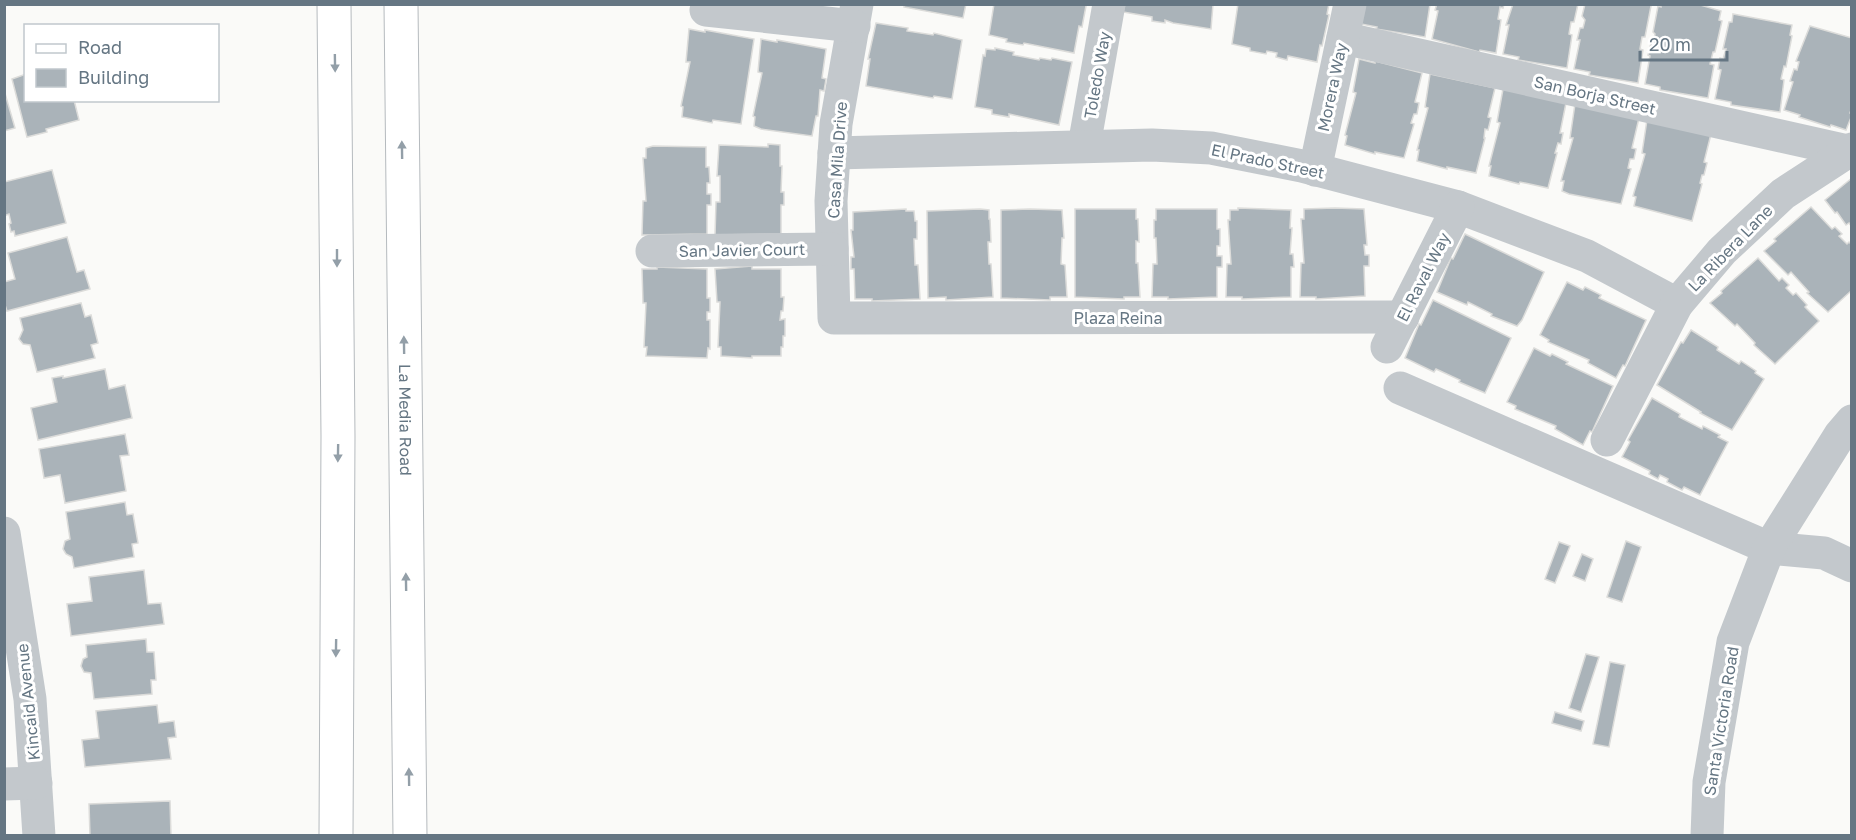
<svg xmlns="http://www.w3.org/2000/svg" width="1856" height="840" font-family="'Golos Text',sans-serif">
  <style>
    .building { fill: #aab3b9; stroke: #dcdcda; stroke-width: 1.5 }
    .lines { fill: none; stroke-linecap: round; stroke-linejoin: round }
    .major-casing { stroke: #b5babe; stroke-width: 35 }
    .minor { stroke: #c3c8cc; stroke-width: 33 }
    .major { stroke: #fff; stroke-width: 33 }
    .oneway { fill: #939fa8 }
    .labels { text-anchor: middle; stroke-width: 6; stroke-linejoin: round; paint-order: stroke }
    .street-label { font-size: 16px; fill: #657683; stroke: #fff }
  </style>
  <rect width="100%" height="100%" fill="#fafaf8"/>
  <!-- building -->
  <g class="building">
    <polygon points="905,4 966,4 963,18 904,7"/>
    <polygon points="994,4 1084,4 1086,6 1082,27 1079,26 1074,53 1024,43 1023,45 1006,42 1007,39 989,35"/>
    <polygon points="1125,4 1213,4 1211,29 1173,23 1165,20 1165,23 1152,21 1152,17 1123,12"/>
    <polygon points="1238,4 1329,4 1327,14 1329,15 1322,46 1320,45 1317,62 1288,56 1287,60 1276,57 1277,53 1267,51 1266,54 1250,51 1250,48 1232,44"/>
    <polygon points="1365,4 1430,4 1425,37 1376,29 1377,27 1361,24"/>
    <polygon points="1437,4 1504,4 1503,8 1500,7 1498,19 1501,20 1496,53 1480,50 1479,52 1432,39 1438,11 1435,10"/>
    <polygon points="1578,4 1574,22 1571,22 1569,34 1572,35 1567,68 1518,60 1519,57 1503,54 1509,25 1506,25 1513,4"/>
    <polygon points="1585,4 1649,4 1651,6 1645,37 1642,37 1640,49 1643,50 1638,83 1589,75 1590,72 1574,69 1580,40 1577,40 1580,28 1583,28 1585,20 1582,16"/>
    <polygon points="1661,4 1697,4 1721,11 1719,20 1722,21 1715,52 1713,52 1710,64 1714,65 1708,98 1660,90 1660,87 1645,84 1650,56 1648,55 1651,43 1653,43 1655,34 1653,32 1658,6 1661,7"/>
    <polygon points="1733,14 1792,25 1790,35 1792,36 1786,67 1784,66 1781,79 1784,80 1780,112 1731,105 1731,102 1715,99 1721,70 1718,69 1720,58 1723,59 1726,49 1723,49 1729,22 1732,22"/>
    <polygon points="876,23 908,28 907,31 933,35 934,33 962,40 952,99 934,96 933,98 866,86 870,59 868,59"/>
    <polygon points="1810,26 1852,38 1852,107 1850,113 1852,115 1846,130 1831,125 1830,127 1799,117 1800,115 1784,110 1793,82 1790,81 1794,69 1797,70 1799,62 1796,61"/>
    <polygon points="689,29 705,32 705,30 754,39 741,124 713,120 712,123 682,117 683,107 681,106 690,62 686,62"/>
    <polygon points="761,39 777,42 777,40 826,49 822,78 826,79 824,91 820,90 818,116 816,116 812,136 761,129 754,126 755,117 753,116 762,73 758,72"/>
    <polygon points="995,48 1014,52 1013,55 1039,60 1040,58 1051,60 1052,58 1072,62 1059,125 1009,114 1009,117 992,114 992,110 975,107 983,55 985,56 986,49 995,50"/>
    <polygon points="1359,59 1375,63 1375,61 1422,73 1415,102 1419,103 1417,114 1414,114 1411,123 1414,124 1404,158 1375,152 1375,154 1345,145 1347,136 1345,135 1356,93 1353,92"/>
    <polygon points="26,74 26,100 74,100 79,120 46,129 47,132 27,137 12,79"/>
    <polygon points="1430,74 1495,88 1488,117 1491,118 1488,130 1485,129 1484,138 1485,138 1476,173 1447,167 1447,169 1417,161 1419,150 1417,150 1428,108 1425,107"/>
    <polygon points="1503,89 1566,103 1560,133 1563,133 1561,144 1558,143 1555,153 1557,153 1548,188 1520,182 1519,184 1489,176 1491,166 1489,166 1500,123 1497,122"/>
    <polygon points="4,90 15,128 4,131"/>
    <polygon points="1575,104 1639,118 1632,148 1636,149 1634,159 1630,159 1628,168 1631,169 1621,204 1569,194 1562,191 1564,181 1561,181 1573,138 1570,138"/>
    <polygon points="1647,120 1711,134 1704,162 1707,163 1704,175 1702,175 1700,183 1702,184 1692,221 1634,206 1636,197 1633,196 1645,154 1642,153"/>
    <polygon points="768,144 780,145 780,166 782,166 781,192 784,192 784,205 781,205 781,234 715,235 716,202 720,202 720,176 717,176 719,145 768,147"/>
    <polygon points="653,146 706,147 706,167 709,167 710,183 707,183 707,194 711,194 711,205 707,205 707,234 642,235 643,201 646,201 643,158 646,158 646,148"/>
    <polygon points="52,170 66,223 15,236 14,231 11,232 9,224 11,223 9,214 4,216 4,182"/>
    <polygon points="1852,178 1852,227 1849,223 1846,225 1837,212 1835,213 1825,200"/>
    <polygon points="1811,207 1832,229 1835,227 1842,234 1839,236 1847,244 1849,242 1852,245 1851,291 1828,312 1807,293 1809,292 1791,272 1788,275 1764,251 1776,241 1774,239"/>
    <polygon points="1238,208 1291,210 1290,228 1292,228 1290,254 1293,254 1294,267 1291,267 1291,297 1242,299 1242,297 1226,297 1227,264 1231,264 1228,220 1230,220 1230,210 1238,210"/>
    <polygon points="1335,208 1364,209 1367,245 1364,245 1365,255 1369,255 1369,266 1364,266 1365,296 1316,299 1316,297 1300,297 1301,263 1304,263 1301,219 1304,219 1304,209"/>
    <polygon points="906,209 906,211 914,211 915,221 917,221 917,239 914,239 915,265 918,265 920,299 872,301 872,299 855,299 854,269 851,269 851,257 854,257 851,230 853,230 853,212"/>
    <polygon points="980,209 989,210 989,219 990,219 991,242 988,242 989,264 991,264 993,297 946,300 946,297 928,298 927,211"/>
    <polygon points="1030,209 1062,210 1064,238 1062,238 1061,264 1065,265 1067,297 1050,297 1050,300 1001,298 1001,210"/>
    <polygon points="1075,209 1136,209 1136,219 1138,219 1139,242 1136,241 1136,263 1138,263 1140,297 1124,297 1124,299 1075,297"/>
    <polygon points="1156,209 1217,209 1217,229 1220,229 1220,246 1217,246 1217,256 1222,256 1222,267 1217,267 1217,297 1168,299 1168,297 1152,297 1153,264 1157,264 1156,238 1154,238 1154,220 1156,220"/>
    <polygon points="1465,234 1544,272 1522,320 1517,326 1491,316 1492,314 1468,302 1467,305 1437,292 1451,258 1453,259"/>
    <polygon points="67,237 77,272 84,270 90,289 7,311 4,302 4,282 15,279 8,253"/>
    <polygon points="1758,258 1779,281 1782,278 1789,285 1786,288 1793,295 1796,293 1807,305 1805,307 1819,321 1775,364 1754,345 1755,343 1737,324 1735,326 1710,303 1722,293 1721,291"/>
    <polygon points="752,266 752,269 781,269 781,297 784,297 783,311 781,311 780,320 785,319 785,336 783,336 783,347 781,347 781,356 752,356 752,358 721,356 721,347 718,347 720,302 717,302 715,269"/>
    <polygon points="657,267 707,269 707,298 710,298 710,312 707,312 707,320 710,320 710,349 708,348 707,358 646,356 647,347 644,347 646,303 643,303 642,269 657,269"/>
    <polygon points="1567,282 1583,290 1585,287 1601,295 1599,298 1646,320 1625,366 1623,365 1616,378 1588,363 1589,360 1548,342 1549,340 1540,335"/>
    <polygon points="1433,300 1511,338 1485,393 1459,382 1460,380 1436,369 1434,372 1405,358 1419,324 1421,325"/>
    <polygon points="81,303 85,317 91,315 98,343 91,345 95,358 37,372 30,345 23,344 19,339 23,330 20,318"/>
    <polygon points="1691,330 1718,347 1717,350 1739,364 1741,361 1756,371 1755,373 1764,379 1732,430 1700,413 1701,412 1657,385 1681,342 1683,343"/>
    <polygon points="1534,348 1550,356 1552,354 1568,362 1566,364 1613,386 1592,432 1590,431 1583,445 1555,429 1556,426 1515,409 1516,406 1507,402"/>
    <polygon points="105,369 109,389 125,385 132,418 38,440 31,408 57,402 52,378 63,376 63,378"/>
    <polygon points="1652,398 1680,414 1679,417 1702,429 1703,426 1720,435 1718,437 1728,442 1700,495 1684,487 1682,490 1667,482 1668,479 1660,475 1658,479 1649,474 1650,471 1622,457 1630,442 1628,440"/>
    <polygon points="125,434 129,455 120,456 126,491 65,503 60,475 44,478 39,449"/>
    <polygon points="125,502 127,515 133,514 138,543 132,544 134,557 74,568 72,557 66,554 63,549 65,541 70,539 66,512"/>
    <polygon points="1626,541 1641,547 1622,602 1607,597"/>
    <polygon points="1559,542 1570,546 1555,583 1545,579"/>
    <polygon points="1582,554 1593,559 1585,581 1573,576"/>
    <polygon points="144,570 148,604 161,603 164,624 71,636 67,604 92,601 89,577"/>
    <polygon points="146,639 147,652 154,652 156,680 151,680 152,694 94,699 91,673 84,672 81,666 83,659 87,657 86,645"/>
    <polygon points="1586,654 1599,657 1581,712 1569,708"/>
    <polygon points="1610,662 1625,665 1609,747 1593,744"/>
    <polygon points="157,705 159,723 174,721 176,737 168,738 171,759 85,767 82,740 99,738 96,711"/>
    <polygon points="1555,712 1584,721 1581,731 1552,723"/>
    <polygon points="170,801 171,836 90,836 89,804"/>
  </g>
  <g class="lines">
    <defs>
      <g id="major">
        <polyline points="334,4 338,436 336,836"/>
        <path id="s1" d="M401,4L410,836"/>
      </g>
    </defs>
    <!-- major casing -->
    <use href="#major" class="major-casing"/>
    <!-- minor -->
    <g class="minor">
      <polyline points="857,4 836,124 831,201 834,318 1403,317"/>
      <polyline points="706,10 854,26"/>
      <polyline points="1343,38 1848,151"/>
      <polyline points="1084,146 1109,4"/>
      <polyline points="834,153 1152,145 1211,148 1302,166 1458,207 1587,256 1677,304"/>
      <polyline points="1315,170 1350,4"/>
      <polyline points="652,251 832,249"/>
      <polyline points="1387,347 1458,207"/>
      <polyline points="1400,388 1769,548 1824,553 1852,566"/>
      <polyline points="1607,440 1677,304 1722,251 1783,194 1852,149"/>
      <polyline points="4,533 30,699 39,836"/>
      <polyline points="4,784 36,783"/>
      <polyline points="1707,836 1709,782 1733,642 1769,548 1840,435 1852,421"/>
    </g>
    <!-- major -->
    <use href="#major" class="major"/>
  </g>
  <!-- one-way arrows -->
  <defs><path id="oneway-solid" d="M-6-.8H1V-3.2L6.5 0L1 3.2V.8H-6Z" transform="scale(1.5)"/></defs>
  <g class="oneway">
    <use href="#oneway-solid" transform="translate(335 63) rotate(89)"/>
    <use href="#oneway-solid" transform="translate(402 150) rotate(-91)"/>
    <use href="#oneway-solid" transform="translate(337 258) rotate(90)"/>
    <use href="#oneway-solid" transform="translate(404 345) rotate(-91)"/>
    <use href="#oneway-solid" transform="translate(338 453) rotate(91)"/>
    <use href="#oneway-solid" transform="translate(406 582) rotate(-91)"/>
    <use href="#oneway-solid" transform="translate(336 648) rotate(91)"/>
    <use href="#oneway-solid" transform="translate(409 777) rotate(-91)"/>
  </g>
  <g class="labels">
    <!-- street labels -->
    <g class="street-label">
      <text transform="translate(1097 75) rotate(-80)" y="6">Toledo Way</text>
      <text transform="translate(1332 87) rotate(-78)" y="6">Morera Way</text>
      <text transform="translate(1595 95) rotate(13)" y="6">San Borja Street</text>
      <text transform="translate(837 160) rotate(-86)" y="6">Casa Mila Drive</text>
      <text transform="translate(1268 161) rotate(12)" y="6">El Prado Street</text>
      <text transform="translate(1730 248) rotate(-46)" y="6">La Ribera Lane</text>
      <text transform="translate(742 250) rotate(-1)" y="6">San Javier Court</text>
      <text transform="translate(1423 277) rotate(-63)" y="6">El Raval Way</text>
      <text x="1118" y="324">Plaza Reina</text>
      <text dy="6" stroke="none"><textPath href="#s1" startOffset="416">La Media Road</textPath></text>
      <text transform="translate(28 702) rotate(-96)" y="6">Kincaid Avenue</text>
      <text transform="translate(1721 721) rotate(-81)" y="6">Santa Victoria Road</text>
    </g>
  </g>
  <!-- border -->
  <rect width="1856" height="840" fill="none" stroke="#657683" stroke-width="12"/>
  <!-- legend -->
  <rect x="24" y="24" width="195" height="78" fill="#ffffff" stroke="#c1c8cd" stroke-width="1.5"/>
  <rect x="36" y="44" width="30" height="9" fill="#ffffff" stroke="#c1c8cd" stroke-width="1.5"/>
  <text x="78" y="54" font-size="18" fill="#657683">Road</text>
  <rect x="36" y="69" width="30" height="18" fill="#aab3b9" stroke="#c1c8cd" stroke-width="1.5"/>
  <text x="78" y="84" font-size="18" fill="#657683">Building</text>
  <!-- scale -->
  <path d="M1640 51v9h87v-9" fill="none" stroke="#657683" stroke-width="3"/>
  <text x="1649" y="51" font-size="18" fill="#657683" stroke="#ffffff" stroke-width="4.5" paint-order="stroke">20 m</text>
</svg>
